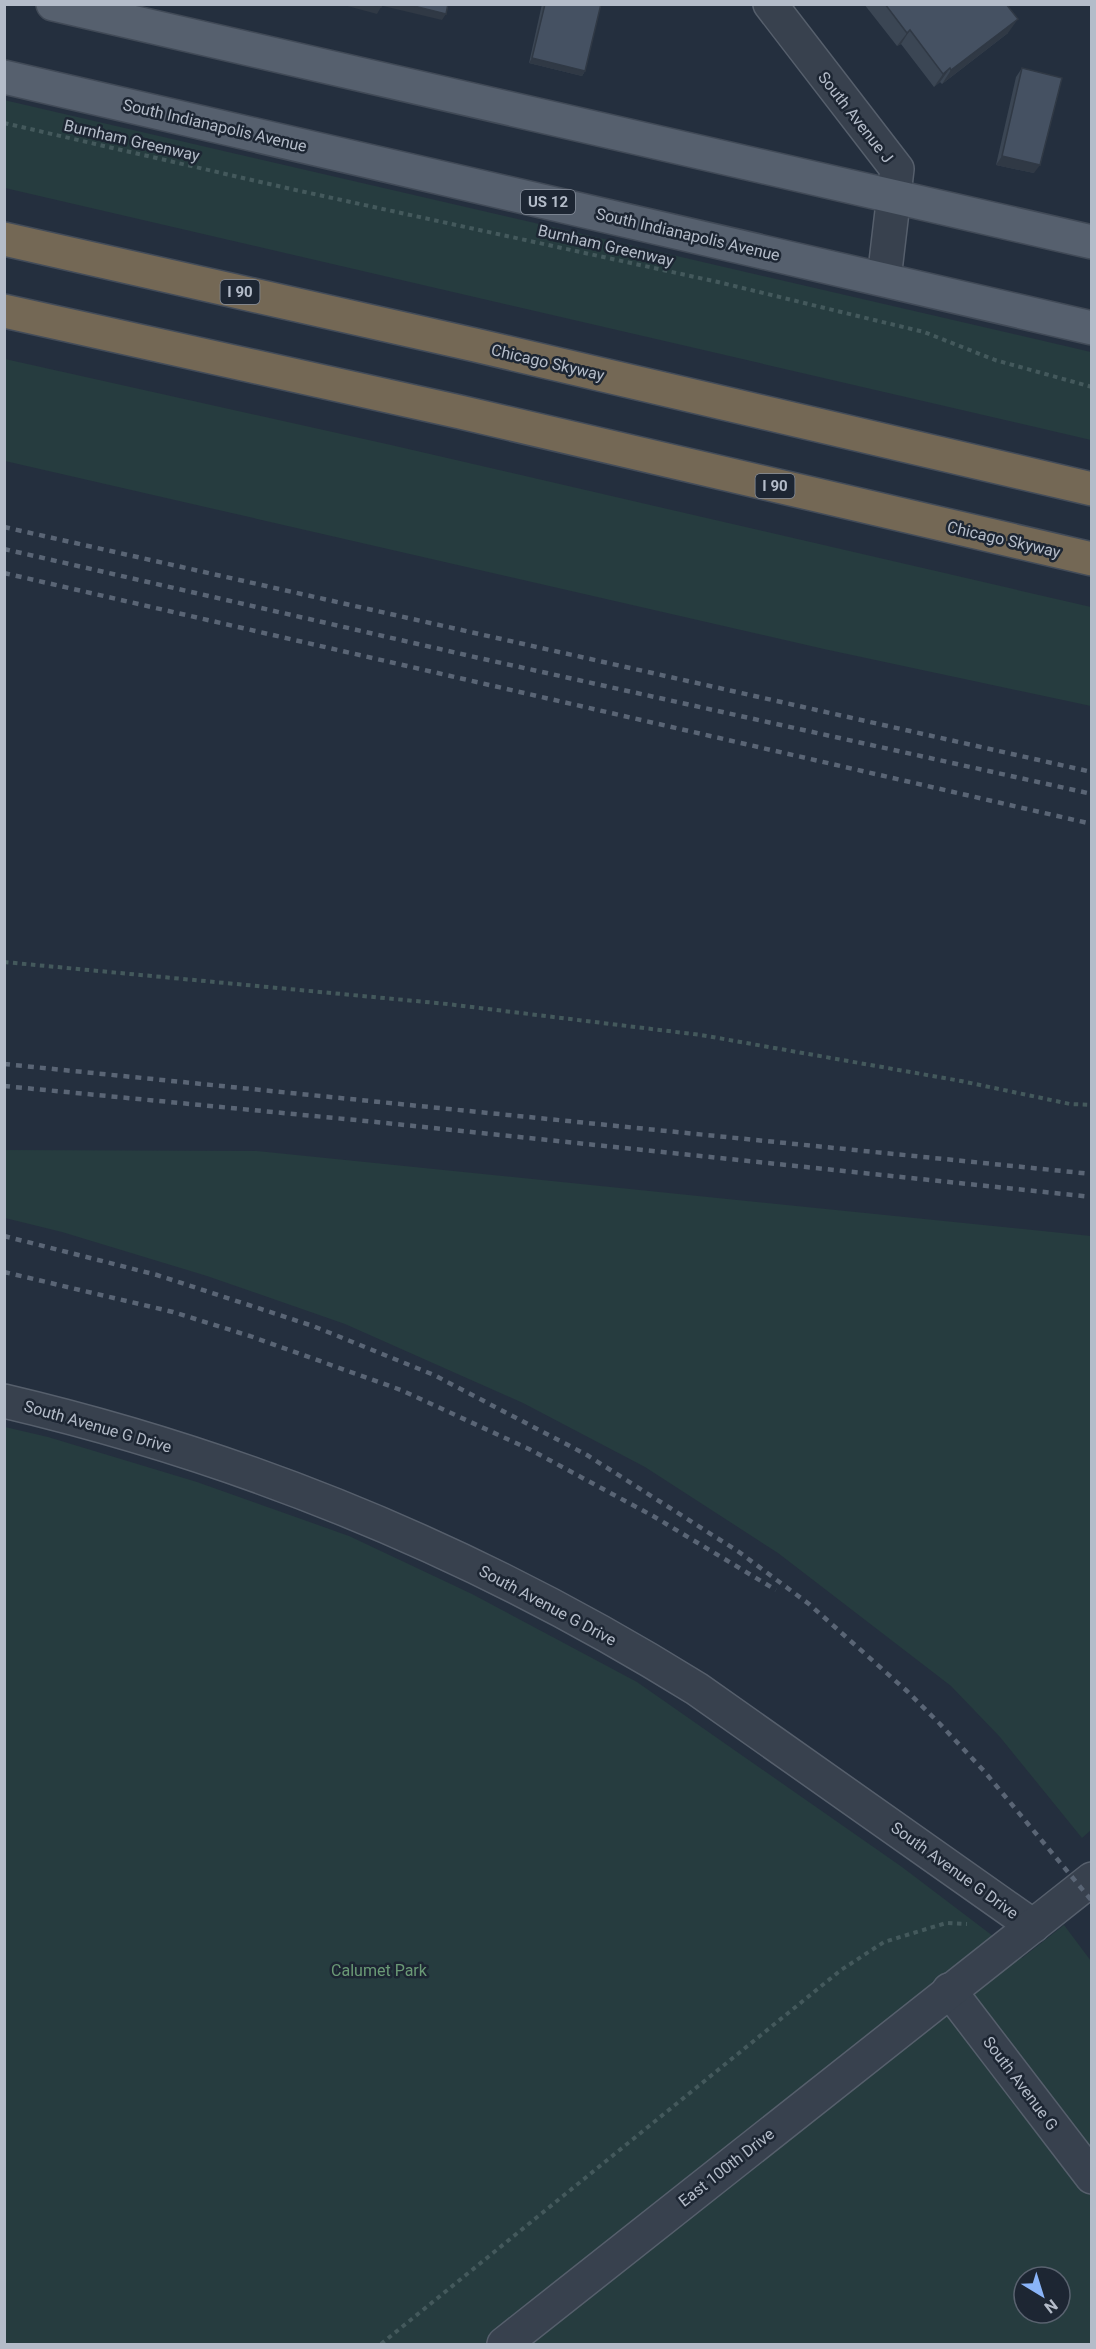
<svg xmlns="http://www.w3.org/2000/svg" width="1096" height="2349" font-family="Roboto,sans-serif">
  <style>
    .green { fill: #263c3f; fill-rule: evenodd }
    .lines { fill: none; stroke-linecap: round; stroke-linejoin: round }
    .minor-casing { stroke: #565f6c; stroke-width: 36 }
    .primary-casing { stroke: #414a57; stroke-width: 36 }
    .motorway-casing { stroke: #434c59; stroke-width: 36 }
    .path { stroke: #44595c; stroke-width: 4; stroke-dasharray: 4.5 4.5; stroke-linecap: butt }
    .minor { stroke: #38414e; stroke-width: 33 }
    .primary { stroke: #56606e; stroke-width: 33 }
    .motorway { stroke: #746855; stroke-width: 33 }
    .rail { stroke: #5a6575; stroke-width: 4.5; stroke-dasharray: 6 6; stroke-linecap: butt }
    .wall { fill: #3b4654 }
    .shaded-wall { fill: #303945 }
    .building { fill: #455162; stroke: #303945; stroke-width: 1.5 }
    .labels { text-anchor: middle; stroke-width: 5; stroke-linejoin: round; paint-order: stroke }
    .shield { fill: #1d2633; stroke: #878f9c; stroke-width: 1.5 }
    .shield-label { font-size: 15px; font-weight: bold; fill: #b4bcc9 }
    .street-label { font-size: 16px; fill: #b4bcc9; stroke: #1d2633 }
    .park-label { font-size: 16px; fill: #6b9a76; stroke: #1d2633 }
  </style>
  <rect width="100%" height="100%" fill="#242f3e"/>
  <!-- green -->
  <g class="green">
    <polygon points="4,100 1091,352 1091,440 5,188"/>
    <polygon points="5,359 391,445 1091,607 1091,706 824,649 5,461"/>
    <polygon points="5,1150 257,1151 1091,1236 1091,1830 1082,1838 1000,1737 951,1686 778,1553 645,1467 523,1403 345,1324 207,1276 62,1232 5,1218"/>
    <path d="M5,1427L48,1437L197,1482L349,1536L472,1594L637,1682L902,1867L1022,1958L1064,1925L1091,1961V2344H5ZM1024,2277H1060V2313H1024Z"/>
  </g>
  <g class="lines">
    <defs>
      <g id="minor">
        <polyline points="770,4 897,169 884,279"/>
        <path d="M4,1401C251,1459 482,1555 697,1689L1033,1926"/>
        <polyline points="949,1990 1092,2177"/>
        <polyline points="504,2344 1092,1879"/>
      </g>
      <g id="primary">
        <polyline points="53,4 1092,242"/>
        <polyline points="4,77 1092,328"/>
      </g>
      <g id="motorway">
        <polyline points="4,239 475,345 1092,489"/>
        <polyline points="4,311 460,412 1092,559"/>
      </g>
    </defs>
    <!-- minor casing -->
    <use href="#minor" class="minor-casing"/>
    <!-- primary casing -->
    <use href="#primary" class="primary-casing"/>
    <!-- motorway casing -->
    <use href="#motorway" class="motorway-casing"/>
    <!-- path -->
    <g class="path">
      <polyline points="4,123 291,189 718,282 870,319 924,332 995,360 1092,387"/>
      <polyline points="4,962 447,1004 701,1035 961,1081 1070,1104 1092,1105"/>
      <polyline points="381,2344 841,1970 884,1942 946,1923 967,1924"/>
    </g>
    <!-- minor -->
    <use href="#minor" class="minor"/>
    <!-- primary -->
    <use href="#primary" class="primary"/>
    <!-- motorway -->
    <use href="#motorway" class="motorway"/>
    <!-- rail -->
    <g class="rail">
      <polyline points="4,527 1092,772"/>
      <polyline points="4,549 479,658 1092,794"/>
      <polyline points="4,573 1092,824"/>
      <polyline points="4,1064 1092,1174"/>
      <polyline points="4,1086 376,1122 1092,1197"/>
      <polyline points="4,1236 157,1275 313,1326 434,1375 587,1455 739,1552 809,1604 908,1692 940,1724 984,1771 1092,1901"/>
      <polyline points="4,1272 173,1312 250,1336 401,1390 529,1449 653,1516 776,1590"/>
    </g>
  </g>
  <!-- wall -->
  <g class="wall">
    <polygon points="542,4 601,4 585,71 582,76 529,63"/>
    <polygon points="864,4 1006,4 1008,33 942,84 940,82 934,87 901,44 897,46"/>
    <polygon points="1022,68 1034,173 996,165 1016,77"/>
  </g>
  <!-- shaded-wall -->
  <g class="shaded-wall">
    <polygon points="340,4 370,4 381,7 377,14"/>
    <polygon points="379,4 406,4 446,14 442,20 379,5"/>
    <polygon points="1018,19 1008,33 942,84 951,70"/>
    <polygon points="910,30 901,44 897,46 907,33"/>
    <polygon points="532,58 585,71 582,76 529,63"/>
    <polygon points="950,68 940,82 934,87 943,74"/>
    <polygon points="1002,156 1040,165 1034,173 996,165"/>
  </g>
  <!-- building -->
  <g class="building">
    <polygon points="370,4 382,4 381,7"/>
    <polygon points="406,4 448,4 446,14"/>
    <polygon points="545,4 601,4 585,71 532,58"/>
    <polygon points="885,4 1006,4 1018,19 951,70 950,68 943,74 910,30 907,33"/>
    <polygon points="1022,68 1062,78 1040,165 1002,156"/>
  </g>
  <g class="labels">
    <!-- shield labels -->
    <g class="shield">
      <rect x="521" y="190" width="54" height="24" rx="4.5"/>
      <rect x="220.5" y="280" width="39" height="24" rx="4.5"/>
      <rect x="755.5" y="474" width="39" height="24" rx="4.5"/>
    </g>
    <g class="shield-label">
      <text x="548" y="207">US 12</text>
      <text x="240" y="297">I 90</text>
      <text x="775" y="491">I 90</text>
    </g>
    <!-- street labels -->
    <g class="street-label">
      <text transform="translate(856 117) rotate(52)" y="6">South Avenue J</text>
      <text transform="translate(215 125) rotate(13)" y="6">South Indianapolis Avenue</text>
      <text transform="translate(132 140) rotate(13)" y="6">Burnham Greenway</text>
      <text transform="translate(688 234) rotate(13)" y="6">South Indianapolis Avenue</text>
      <text transform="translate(606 245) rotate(13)" y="6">Burnham Greenway</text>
      <text transform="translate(548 362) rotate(13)" y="6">Chicago Skyway</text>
      <text transform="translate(1004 539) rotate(13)" y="6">Chicago Skyway</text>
      <text transform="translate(98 1426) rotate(16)" y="6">South Avenue G Drive</text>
      <text transform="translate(548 1605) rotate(28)" y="6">South Avenue G Drive</text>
      <text transform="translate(955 1870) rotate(36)" y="6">South Avenue G Drive</text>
      <text transform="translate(1021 2083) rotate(53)" y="6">South Avenue G</text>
      <text transform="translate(726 2167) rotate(-38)" y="6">East 100th Drive</text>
    </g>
    <!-- park labels -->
    <g class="park-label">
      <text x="379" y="1976">Calumet Park</text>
    </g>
  </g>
  <!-- border -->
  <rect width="1096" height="2349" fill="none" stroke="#b4bcc9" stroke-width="12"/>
  <!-- north arrow -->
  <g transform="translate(1042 2295) rotate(142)"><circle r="28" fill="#1d2633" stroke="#59626f" stroke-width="1.5"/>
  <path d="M0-4.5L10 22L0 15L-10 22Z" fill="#8ab4f8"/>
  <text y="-9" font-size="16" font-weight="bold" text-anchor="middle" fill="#b4bcc9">N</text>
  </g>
</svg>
